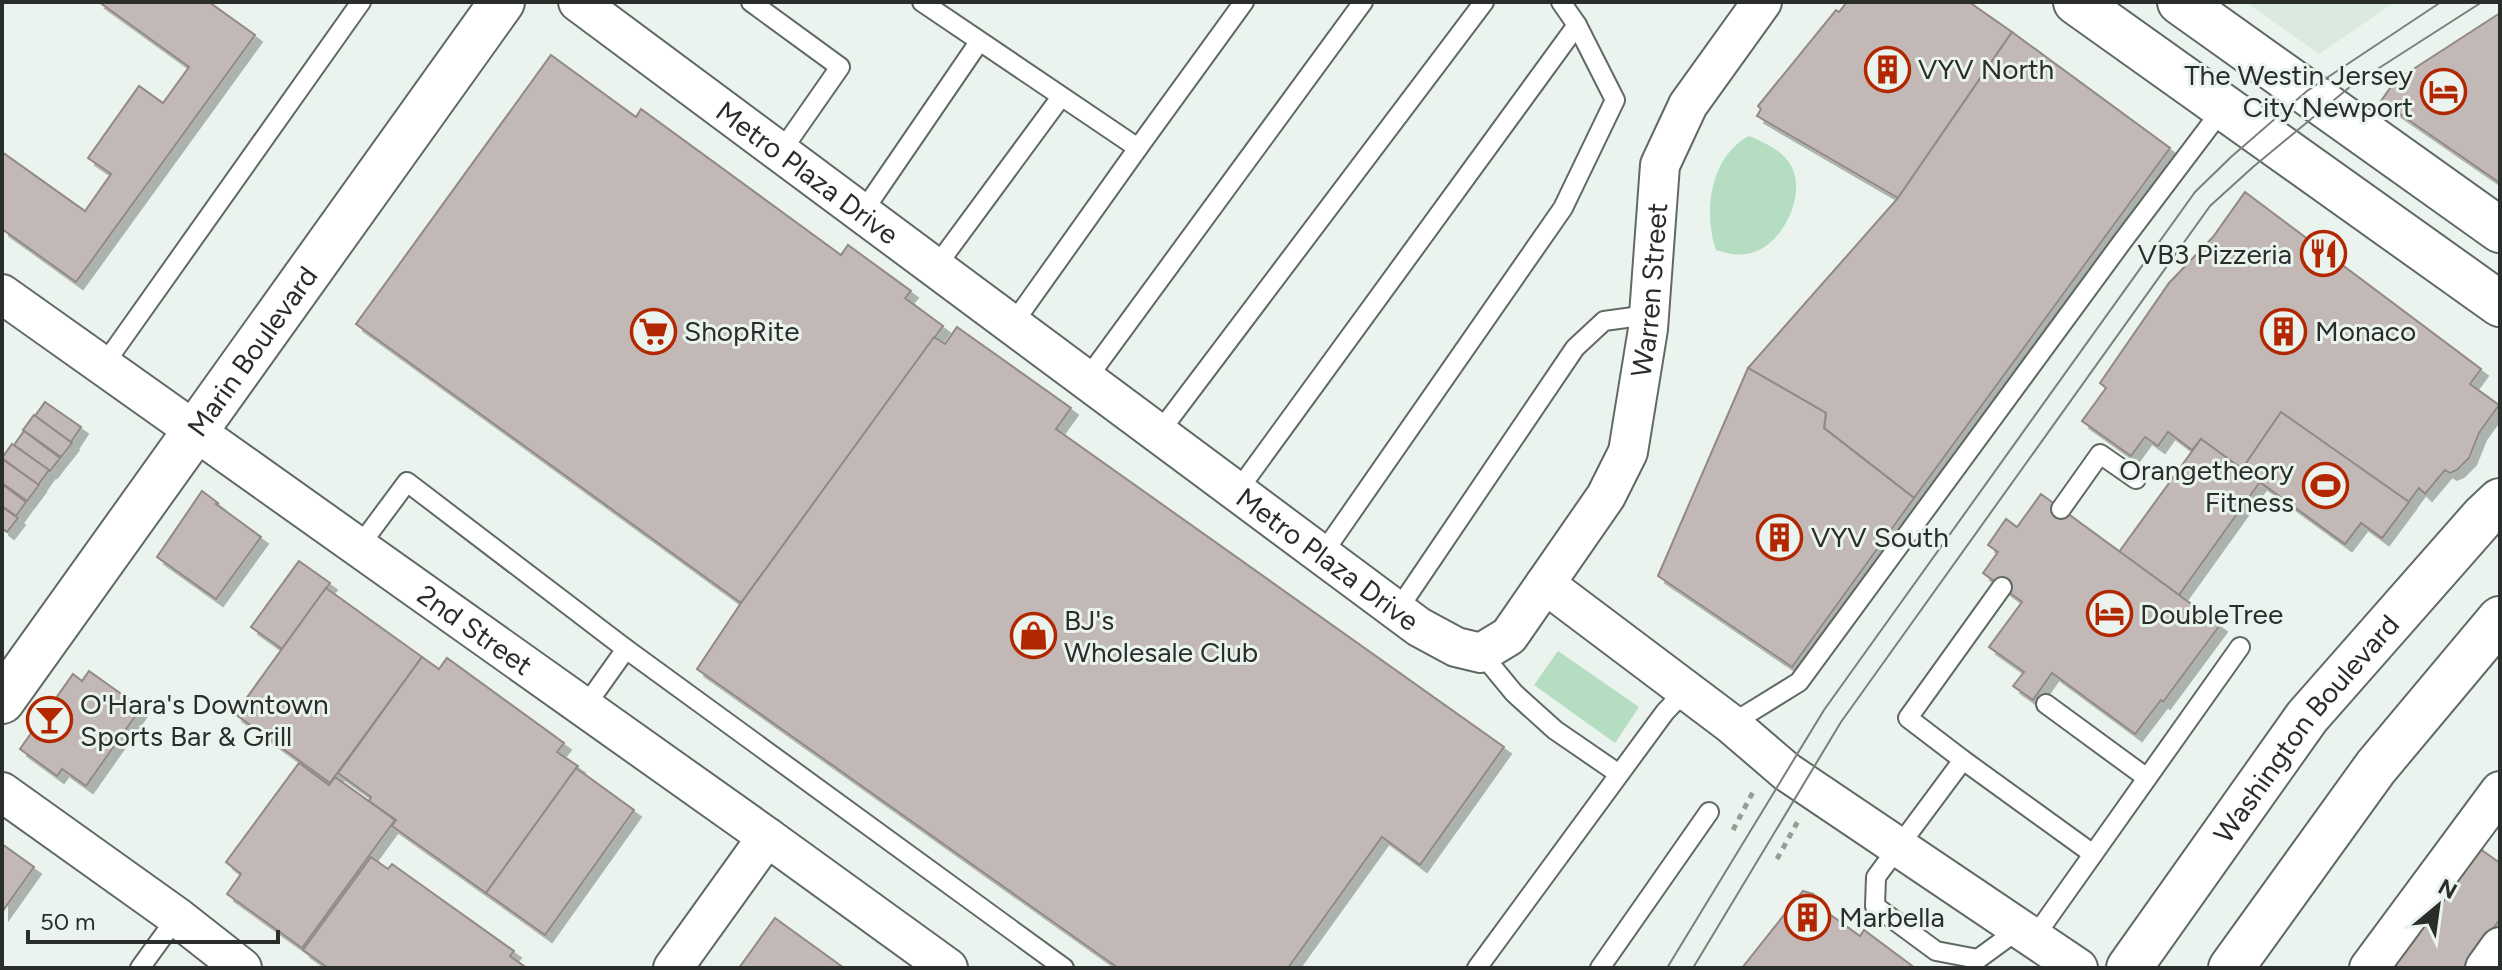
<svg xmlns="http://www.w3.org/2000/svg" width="2502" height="970" font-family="Figtree,sans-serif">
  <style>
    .built { fill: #daeadf }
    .green { fill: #b4ddc2 }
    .building { fill: #c2b8b5; stroke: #928986; stroke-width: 2; filter: url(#shadow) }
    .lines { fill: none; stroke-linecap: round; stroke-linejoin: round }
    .service-casing { stroke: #616963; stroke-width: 22 }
    .minor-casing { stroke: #616963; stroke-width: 42 }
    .tertiary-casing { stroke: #616963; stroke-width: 48 }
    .secondary-casing { stroke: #616963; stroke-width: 48 }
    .path { stroke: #969d98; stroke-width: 5; stroke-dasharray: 6 6; stroke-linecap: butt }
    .service { stroke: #fff; stroke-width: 18 }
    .minor { stroke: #fff; stroke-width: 38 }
    .tertiary { stroke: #fff; stroke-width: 44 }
    .secondary { stroke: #fff; stroke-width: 44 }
    .tram { stroke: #797f7b; stroke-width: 2 }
    .labels { text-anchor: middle; stroke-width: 6; stroke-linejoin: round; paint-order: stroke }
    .poi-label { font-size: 28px; fill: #2a2e2b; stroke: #eaf3ed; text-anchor: start }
    .street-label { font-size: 28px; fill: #2a2e2b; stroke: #eaf3ed }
  </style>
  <defs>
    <filter id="shadow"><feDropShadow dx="7" dy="7" stdDeviation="0" flood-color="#0004"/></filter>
  </defs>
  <rect width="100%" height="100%" fill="#eaf3ed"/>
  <!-- built -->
  <polygon class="built" points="2246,2 2395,2 2319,54"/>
  <!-- green -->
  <g class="green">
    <path d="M1749,136C1763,142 1782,150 1790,164C1807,191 1786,237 1759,250C1744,257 1731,255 1716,250C1703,213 1710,156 1749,136Z"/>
    <polygon points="1558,651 1639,707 1615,743 1534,685"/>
  </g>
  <!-- building -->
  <g class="building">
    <polygon points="99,2 209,2 255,35 76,282 2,229 2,152 85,211 111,174 88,158 139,86 163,103 189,67"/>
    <polygon points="1847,2 1969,2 2012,32 1898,198 1757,116 1761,109 1758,106 1836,10 1839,12"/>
    <polygon points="2500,13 2500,183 2381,101 2395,81"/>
    <polygon points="2012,32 2170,148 1914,498 1824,428 1826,413 1748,368 1898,198"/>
    <polygon points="551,55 636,117 641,109 841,255 848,245 911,291 905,298 943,326 741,603 356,324"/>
    <polygon points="2245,192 2481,369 2470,384 2499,405 2479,433 2469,458 2457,470 2450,473 2445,470 2425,494 2419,488 2382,538 2361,523 2345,544 2201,439 2192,450 2168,432 2158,446 2145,437 2131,456 2082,421 2106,388 2100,383 2169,283 2213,237"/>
    <polygon points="957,327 1071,408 1056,429 1504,747 1420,865 1382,837 1288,968 1118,968 697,669 741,603 934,337 945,344"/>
    <polygon points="1748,368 1826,413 1824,428 1914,498 1792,667 1658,576"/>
    <polygon points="45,402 81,427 71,442 35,416"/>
    <polygon points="2281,412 2409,502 2382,538 2361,523 2345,544 2242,469"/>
    <polygon points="34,415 72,443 61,457 23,430"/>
    <polygon points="24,431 60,458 50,471 14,445"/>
    <polygon points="2201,439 2260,482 2179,595 2119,552"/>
    <polygon points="12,444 49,470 38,485 2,458"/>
    <polygon points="2,459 39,485 27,501 2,483"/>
    <polygon points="2,484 26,502 16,516 2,506"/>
    <polygon points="202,491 218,503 216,504 261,537 216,599 157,557"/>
    <polygon points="2041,494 2220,625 2163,702 2161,700 2135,734 2052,673 2033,700 2013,686 2024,672 1989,647 2022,602 1983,573 1998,552 1988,545 2006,519 2017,527"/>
    <polygon points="2,507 18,518 7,532 2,528"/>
    <polygon points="299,561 330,583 282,649 251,627"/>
    <polygon points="326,588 422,657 330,783 235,714"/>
    <polygon points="422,657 439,669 447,658 564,743 557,752 578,766 486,893 392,826 396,820 369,801 371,797 338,773"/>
    <polygon points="89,671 141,708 86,786 62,769 57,776 20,749 73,674 82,681"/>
    <polygon points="299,763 329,785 335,777 395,820 302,948 227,894 241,874 226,862"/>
    <polygon points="576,768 634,810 545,935 486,893"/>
    <polygon points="2,844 34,867 2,912"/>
    <polygon points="2476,846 2500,863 2500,919 2464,968 2387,968"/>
    <polygon points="371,857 388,869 392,864 514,951 510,956 524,966 523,968 328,968 303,950"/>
    <polygon points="1803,891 1813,894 1817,898 1817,905 1860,936 1864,930 1915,968 1742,968"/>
    <polygon points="775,918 844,968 739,968"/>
  </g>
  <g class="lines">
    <defs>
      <g id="service">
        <polyline points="751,2 840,67 780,153"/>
        <polyline points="922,2 1138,148 1244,2"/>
        <polyline points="862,213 979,42"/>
        <polyline points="935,268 1061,97"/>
        <polyline points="1012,325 1138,148"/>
        <polyline points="103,366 361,2"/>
        <polyline points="1086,380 1363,2"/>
        <polyline points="1158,434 1484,2"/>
        <polyline points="1236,493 1577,25"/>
        <polyline points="2061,509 2100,454 2136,479"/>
        <polyline points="358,548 407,482 626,649 1064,968"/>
        <polyline points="1321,556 1563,208 1615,100 1577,25 1561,2"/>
        <polyline points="1397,611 1575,348 1604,321 1648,315"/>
        <polyline points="1481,653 1514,693 1555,730 1619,774"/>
        <polyline points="2046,704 2147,778"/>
        <polyline points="584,708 626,649"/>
        <polyline points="1731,724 1799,682 2122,242 2224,107"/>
        <polyline points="1963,760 1908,718 2002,587"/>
        <polyline points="2019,929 1978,959 1936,951 1875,906 1876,877 1963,760 2093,854"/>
        <polyline points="2033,939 2240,647"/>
        <polyline points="140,968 177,917"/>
        <polyline points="1477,968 1665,712 1685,691"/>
        <polyline points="1600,968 1709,812"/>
      </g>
      <g id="minor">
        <path id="s1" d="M578,2L1419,627L1456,647L1481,653L1509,636L1545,584L1731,724L1787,772L2078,968"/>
        <path id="s2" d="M2,294L767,837L948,968"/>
        <path id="s3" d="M1545,584L1606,496L1628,452L1648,329L1660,165L1688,105L1762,2"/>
        <polyline points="2,792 177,917 242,968"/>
        <polyline points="673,968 767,837"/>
        <polyline points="2369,968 2500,791"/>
        <polyline points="2485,968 2500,947"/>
      </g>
      <g id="tertiary">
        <polyline points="2076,2 2500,304"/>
        <polyline points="2180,2 2500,230"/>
        <path id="s4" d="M2129,968L2307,717L2483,517L2500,501"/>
        <polyline points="2231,968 2376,767 2500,619"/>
      </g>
      <g id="secondary">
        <path id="s5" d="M2,701L502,2"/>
      </g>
    </defs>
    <!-- service casing -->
    <use href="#service" class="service-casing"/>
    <!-- minor casing -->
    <use href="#minor" class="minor-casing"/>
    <!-- tertiary casing -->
    <use href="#tertiary" class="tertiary-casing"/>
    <!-- secondary casing -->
    <use href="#secondary" class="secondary-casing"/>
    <!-- path -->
    <g class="path">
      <polyline points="1733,830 1755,788"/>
      <polyline points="1777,859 1798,821"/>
    </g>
    <!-- service -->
    <use href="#service" class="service"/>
    <!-- minor -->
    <use href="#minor" class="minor"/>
    <!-- tertiary -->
    <use href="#tertiary" class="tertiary"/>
    <!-- secondary -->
    <use href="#secondary" class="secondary"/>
    <!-- tram -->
    <g class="tram">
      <polyline points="1667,968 1824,710 2195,192 2231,157 2307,91 2441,2"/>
      <polyline points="1693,968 1841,722 2210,206 2253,167 2351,86 2482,2"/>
    </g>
  </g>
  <!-- icons -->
  <defs>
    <symbol id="building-ring" viewBox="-11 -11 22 22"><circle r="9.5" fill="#eaf3ed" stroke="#b22700" stroke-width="1.5"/><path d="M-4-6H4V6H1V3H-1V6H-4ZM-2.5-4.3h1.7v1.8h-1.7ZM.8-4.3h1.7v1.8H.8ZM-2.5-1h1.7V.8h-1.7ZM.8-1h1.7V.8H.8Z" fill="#b22700"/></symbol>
    <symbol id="hotel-ring" viewBox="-11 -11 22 22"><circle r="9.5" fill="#eaf3ed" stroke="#b22700" stroke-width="1.5"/><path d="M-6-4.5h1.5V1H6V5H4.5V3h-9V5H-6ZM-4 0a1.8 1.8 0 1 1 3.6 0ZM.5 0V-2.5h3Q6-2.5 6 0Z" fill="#b22700"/></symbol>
    <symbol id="restaurant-ring" viewBox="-11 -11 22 22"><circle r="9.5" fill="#eaf3ed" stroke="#b22700" stroke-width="1.5"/><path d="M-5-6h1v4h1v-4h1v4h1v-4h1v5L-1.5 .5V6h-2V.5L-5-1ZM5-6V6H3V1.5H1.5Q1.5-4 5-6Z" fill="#b22700"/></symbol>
    <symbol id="supermarket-ring" viewBox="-11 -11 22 22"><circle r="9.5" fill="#eaf3ed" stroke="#b22700" stroke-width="1.5"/><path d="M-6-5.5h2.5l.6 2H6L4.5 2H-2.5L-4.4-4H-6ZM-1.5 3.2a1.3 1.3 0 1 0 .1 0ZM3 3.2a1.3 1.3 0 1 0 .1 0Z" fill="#b22700"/></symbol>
    <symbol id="stadium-ring" viewBox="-11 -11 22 22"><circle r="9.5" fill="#eaf3ed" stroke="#b22700" stroke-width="1.5"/><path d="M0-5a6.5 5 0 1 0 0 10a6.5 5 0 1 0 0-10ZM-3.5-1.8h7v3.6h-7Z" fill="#b22700"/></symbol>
    <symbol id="shop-ring" viewBox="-11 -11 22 22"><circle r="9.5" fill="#eaf3ed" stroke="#b22700" stroke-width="1.5"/><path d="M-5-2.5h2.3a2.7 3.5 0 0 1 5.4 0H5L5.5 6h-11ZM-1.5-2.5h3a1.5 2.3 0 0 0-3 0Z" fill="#b22700"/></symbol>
    <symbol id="bar-ring" viewBox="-11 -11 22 22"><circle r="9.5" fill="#eaf3ed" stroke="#b22700" stroke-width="1.5"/><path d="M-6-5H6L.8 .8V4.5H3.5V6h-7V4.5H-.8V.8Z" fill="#b22700"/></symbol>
  </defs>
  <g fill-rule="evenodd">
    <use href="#building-ring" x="1862" y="44" width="51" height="51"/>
    <use href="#hotel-ring" x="2418" y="66" width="51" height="51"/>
    <use href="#restaurant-ring" x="2298" y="228" width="51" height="51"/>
    <use href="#supermarket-ring" x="628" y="306" width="51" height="51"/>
    <use href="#building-ring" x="2258" y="306" width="51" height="51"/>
    <use href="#stadium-ring" x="2300" y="460" width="51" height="51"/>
    <use href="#building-ring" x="1754" y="512" width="51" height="51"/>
    <use href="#hotel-ring" x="2084" y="588" width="51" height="51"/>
    <use href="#shop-ring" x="1008" y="610" width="51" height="51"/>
    <use href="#bar-ring" x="24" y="694" width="51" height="51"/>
    <use href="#building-ring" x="1782" y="892" width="51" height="51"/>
  </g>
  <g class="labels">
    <!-- poi labels -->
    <g class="poi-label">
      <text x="1918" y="79">VYV North</text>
      <text x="2413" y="85" text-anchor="end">The Westin Jersey<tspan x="2413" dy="32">City Newport</tspan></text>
      <text x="2292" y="264" text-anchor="end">VB3 Pizzeria</text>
      <text x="684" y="341">ShopRite</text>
      <text x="2315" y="341">Monaco</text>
      <text x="2294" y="480" text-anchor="end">Orangetheory<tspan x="2294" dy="32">Fitness</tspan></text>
      <text x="1811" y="547">VYV South</text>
      <text x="2140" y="624">DoubleTree</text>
      <text x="1064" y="630">BJ's<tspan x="1064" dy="32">Wholesale Club</tspan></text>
      <text x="80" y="714">O'Hara's Downtown<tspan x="80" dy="32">Sports Bar &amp; Grill</tspan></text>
      <text x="1839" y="927">Marbella</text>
    </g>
    <!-- street labels -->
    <g class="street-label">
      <text dy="10" stroke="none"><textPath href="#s1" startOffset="286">Metro Plaza Drive</textPath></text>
      <text dy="10" stroke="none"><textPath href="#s3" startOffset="320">Warren Street</textPath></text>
      <text dy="10" stroke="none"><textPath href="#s5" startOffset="430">Marin Boulevard</textPath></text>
      <text dy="10" stroke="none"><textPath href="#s1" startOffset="934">Metro Plaza Drive</textPath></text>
      <text dy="10" stroke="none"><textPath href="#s2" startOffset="580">2nd Street</textPath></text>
      <text dy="10" stroke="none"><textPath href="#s4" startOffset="298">Washington Boulevard</textPath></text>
    </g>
  </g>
  <!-- border -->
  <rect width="2502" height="970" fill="none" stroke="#2a2e2b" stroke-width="8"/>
  <!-- north arrow -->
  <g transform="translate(2438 906) rotate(29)" stroke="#eaf3ed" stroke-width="6" paint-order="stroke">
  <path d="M0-6L14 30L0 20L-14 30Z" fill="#2a2e2b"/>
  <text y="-12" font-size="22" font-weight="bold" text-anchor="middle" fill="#2a2e2b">N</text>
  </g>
  <!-- scale -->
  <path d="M28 930v12h250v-12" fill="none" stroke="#2a2e2b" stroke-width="4"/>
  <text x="40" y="930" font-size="24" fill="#2a2e2b" stroke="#eaf3ed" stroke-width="6" paint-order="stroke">50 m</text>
</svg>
